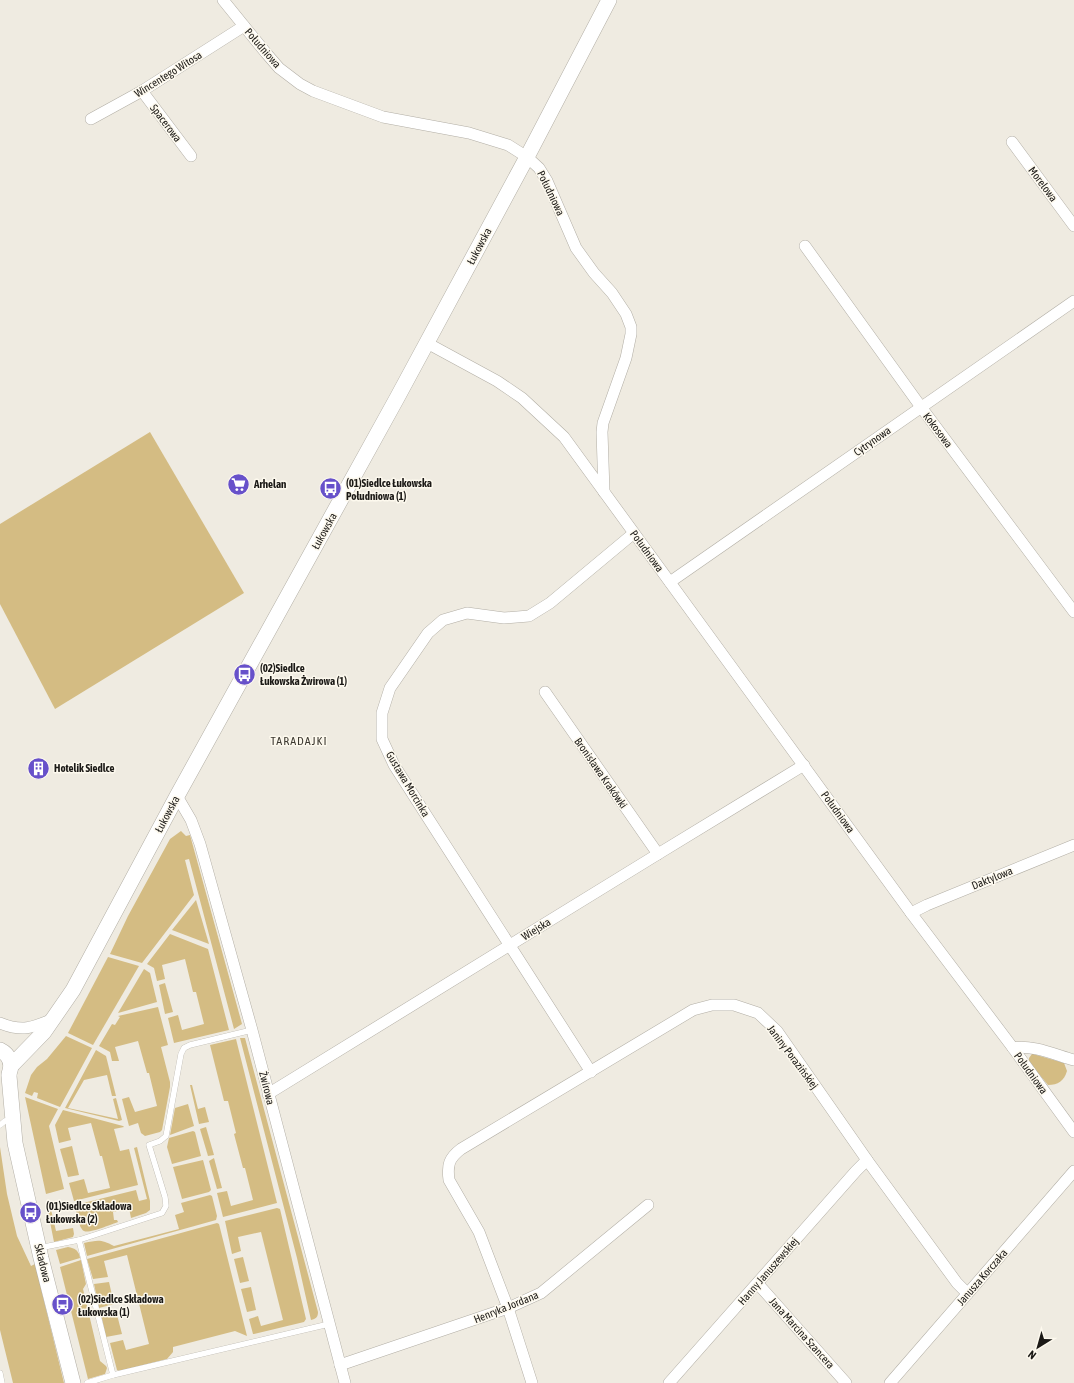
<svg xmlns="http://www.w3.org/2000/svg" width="1074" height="1383" font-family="'Asap Condensed',sans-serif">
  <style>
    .green { fill: #d4bc83 }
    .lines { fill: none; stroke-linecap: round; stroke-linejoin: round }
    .service-casing { stroke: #b2aea5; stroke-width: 6 }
    .minor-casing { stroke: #b2aea5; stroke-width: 12 }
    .secondary-casing { stroke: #b2aea5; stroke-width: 16 }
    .service { stroke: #fff; stroke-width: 5.5 }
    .minor { stroke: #fff; stroke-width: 11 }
    .secondary { stroke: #fff; stroke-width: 15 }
    .labels { text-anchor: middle; stroke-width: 3; stroke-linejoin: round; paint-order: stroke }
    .street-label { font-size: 11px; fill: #1b1916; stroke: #fdf9ee }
    .poi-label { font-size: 11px; font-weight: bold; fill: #1b1916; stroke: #fdf9ee; text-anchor: start }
    .neighbourhood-label { font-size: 12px; letter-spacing: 1px; fill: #3d3931; stroke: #fdf9ee }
  </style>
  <rect width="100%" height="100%" fill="#efebe1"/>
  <!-- green -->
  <g class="green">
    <polygon points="150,432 244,593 55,709 0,604 0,524"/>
    <polygon points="181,831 186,836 190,835 242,1024 234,1029 189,859 185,860 194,895 142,963 110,954 128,916 170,839"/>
    <polygon points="196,900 209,944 172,930"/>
    <polygon points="170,934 208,949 229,1030 174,1043 168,1018 178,1015 182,1030 204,1024 196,992 193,992 185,959 162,965 165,979 157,981 154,968 147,964"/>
    <polygon points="108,957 139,966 93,1045 68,1033"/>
    <polygon points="144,969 150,973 157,1002 118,1013"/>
    <polygon points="165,983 173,1012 165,1014 159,985"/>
    <polygon points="158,1007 168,1045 161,1047 170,1082 170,1087 162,1130 160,1132 145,1136 141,1133 138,1123 129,1126 122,1099 129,1097 135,1112 157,1106 149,1073 147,1073 138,1041 115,1047 119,1061 112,1061 110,1052 99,1046 112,1024 115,1025 120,1017 118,1016"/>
    <polygon points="66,1036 92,1048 60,1107 37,1098 38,1093 34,1092 32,1096 25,1093 31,1075 37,1067 47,1059"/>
    <path d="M240,1038H245L318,1312C318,1317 316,1319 311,1320L297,1258Z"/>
    <polygon points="236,1039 277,1203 223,1217 217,1193 227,1191 231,1206 253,1200 245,1168 243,1168 234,1134 236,1133 228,1101 224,1101 210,1045"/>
    <polygon points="96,1050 106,1056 116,1096 112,1096 107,1075 84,1080 68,1108 118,1119 113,1099 116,1098 122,1120 119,1121 65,1108"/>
    <path d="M1032,1054H1033L1064,1063L1067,1071C1064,1081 1058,1085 1048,1085L1029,1062V1058Z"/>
    <polygon points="190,1085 192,1085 198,1109 205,1107 209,1122 199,1124"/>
    <polygon points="25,1097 58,1109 49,1126 64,1189 46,1194"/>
    <polygon points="188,1104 194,1126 170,1135 175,1108"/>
    <polygon points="63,1110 123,1126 124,1127 114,1129 120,1151 129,1149 138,1185 74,1201 69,1183 84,1179 88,1193 110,1188 102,1156 100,1156 91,1123 68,1128 71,1140 59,1143 55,1125"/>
    <polygon points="206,1127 214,1155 208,1156 200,1129"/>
    <polygon points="193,1131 195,1132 201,1156 172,1164 167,1147 169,1138"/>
    <polygon points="72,1146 79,1175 68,1177 60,1149"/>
    <polygon points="0,1147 7,1194 17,1236 31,1266 35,1264 64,1383 13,1383 0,1330"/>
    <path d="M137,1147L150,1201V1210L146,1213L131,1218L129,1208L113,1212L114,1220H117L118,1222C112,1224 89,1234 84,1231C79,1229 76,1211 75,1205L136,1190L139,1201L147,1199L134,1148Z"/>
    <polygon points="214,1158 222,1188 217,1189 209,1161"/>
    <polygon points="203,1160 211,1190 209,1192 182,1199 173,1167"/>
    <path d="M210,1195L212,1196L217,1216L216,1220L87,1256L84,1243C98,1240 101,1239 114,1246L179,1229L175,1215L184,1212L181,1203Z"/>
    <polygon points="49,1201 56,1231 73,1228 74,1234 73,1237 54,1242 46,1202"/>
    <polygon points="277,1208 280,1209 306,1319 304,1322 254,1334 253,1334 249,1319 258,1316 261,1326 283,1320 261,1232 238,1237 241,1251 232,1254 225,1221"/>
    <polygon points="217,1223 219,1224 247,1336 235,1331 173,1347 173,1352 167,1359 119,1371 117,1370 110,1343 123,1340 126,1350 149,1344 127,1255 104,1261 108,1277 93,1279 87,1259"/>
    <path d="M68,1247C75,1248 79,1251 80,1258L60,1264L56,1250Z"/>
    <polygon points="243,1257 249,1281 240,1283 234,1259"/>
    <polygon points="81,1260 86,1284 83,1289 100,1361 106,1366 107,1368 105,1374 88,1379 60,1267"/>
    <polygon points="109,1282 114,1304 99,1308 94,1284"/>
    <polygon points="251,1287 256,1310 247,1312 241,1289"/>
    <polygon points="116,1311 122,1334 106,1337 101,1314"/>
  </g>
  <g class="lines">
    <defs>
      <g id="service">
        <polyline points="0,1125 5,1121"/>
        <polyline points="79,1240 113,1375"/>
        <polyline points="39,1248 79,1240 162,1213 166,1206 165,1197 149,1145 160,1141 166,1136 181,1054 184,1048 190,1045 252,1030"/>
        <polyline points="0,1373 2,1383"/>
        <polyline points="87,1383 113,1375 329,1324"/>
      </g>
      <g id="minor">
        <polyline points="223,0 266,53 279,68 300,84 313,91 383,117 469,133 508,145 527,157 539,168 547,181 576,248 594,273 612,293 626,314 631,327 631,334 626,358 603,423 602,432 604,492"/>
        <polyline points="142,91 191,156"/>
        <polyline points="91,119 142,91 244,26"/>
        <polyline points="1012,142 1074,226"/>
        <polyline points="805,246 921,407 1074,612"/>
        <polyline points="427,343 497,381 522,398 564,437 911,913 1013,1048 1074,1132"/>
        <polyline points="670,582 1074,301"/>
        <polyline points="545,692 658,854"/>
        <polyline points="177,796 191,820 200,844 252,1030 345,1383"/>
        <polyline points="911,913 927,905 1074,845"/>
        <path d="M0,1023C22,1032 32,1028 53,1019"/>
        <path d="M1013,1048C1031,1044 1056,1055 1074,1060"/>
        <polyline points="591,1072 394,765 382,739 382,713 390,688 428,633 443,620 467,613 504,618 529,616 550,603 634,533"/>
        <polyline points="268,1094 658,854 804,765"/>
        <polyline points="758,1284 846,1383"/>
        <polyline points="340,1365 508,1308 541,1293 648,1205"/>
        <path d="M532,1383L508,1308L479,1232L449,1180C447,1165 449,1158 461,1149L693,1010L712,1005H734L758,1013L777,1031L867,1160L957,1283L967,1293"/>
        <polyline points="669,1383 856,1171 867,1160"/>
        <polyline points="890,1383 1074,1171"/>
      </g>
      <g id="secondary">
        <path d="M0,1050C10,1055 13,1064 9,1074"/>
        <polyline points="11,1066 44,1032 73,990 177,796 397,398 527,157 609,0"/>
        <polyline points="9,1076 15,1143 41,1258 73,1383"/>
      </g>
    </defs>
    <!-- service casing -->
    <use href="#service" class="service-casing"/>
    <!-- minor casing -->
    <use href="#minor" class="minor-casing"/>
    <!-- secondary casing -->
    <use href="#secondary" class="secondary-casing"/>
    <!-- service -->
    <use href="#service" class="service"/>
    <!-- minor -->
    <use href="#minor" class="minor"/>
    <!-- secondary -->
    <use href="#secondary" class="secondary"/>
  </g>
  <!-- icons -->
  <defs>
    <symbol id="supermarket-disc" viewBox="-11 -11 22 22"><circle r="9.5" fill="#6751ca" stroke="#fdf9ee"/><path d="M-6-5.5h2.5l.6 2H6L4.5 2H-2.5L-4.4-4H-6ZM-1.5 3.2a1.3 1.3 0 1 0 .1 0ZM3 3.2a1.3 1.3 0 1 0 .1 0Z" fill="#fff"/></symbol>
    <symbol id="bus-disc" viewBox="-11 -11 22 22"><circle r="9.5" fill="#6751ca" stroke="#fdf9ee"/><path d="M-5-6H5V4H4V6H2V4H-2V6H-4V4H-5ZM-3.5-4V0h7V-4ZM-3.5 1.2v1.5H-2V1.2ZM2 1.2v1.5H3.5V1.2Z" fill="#fff"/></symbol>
    <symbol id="building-disc" viewBox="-11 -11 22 22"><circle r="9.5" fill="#6751ca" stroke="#fdf9ee"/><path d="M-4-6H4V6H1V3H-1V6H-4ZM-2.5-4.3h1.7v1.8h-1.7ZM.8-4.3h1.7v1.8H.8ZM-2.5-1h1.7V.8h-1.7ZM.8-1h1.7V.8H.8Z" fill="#fff"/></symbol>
  </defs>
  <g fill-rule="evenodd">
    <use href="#supermarket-disc" x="226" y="472" width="25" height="25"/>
    <use href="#bus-disc" x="318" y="476" width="25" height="25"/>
    <use href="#bus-disc" x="232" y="662" width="25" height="25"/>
    <use href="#building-disc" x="26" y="756" width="25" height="25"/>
    <use href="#bus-disc" x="18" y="1200" width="25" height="25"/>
    <use href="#bus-disc" x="50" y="1292" width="25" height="25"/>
  </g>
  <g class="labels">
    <!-- street labels -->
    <g class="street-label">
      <text transform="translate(263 48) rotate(49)" y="4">Południowa</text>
      <text transform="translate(168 74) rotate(-32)" y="4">Wincentego Witosa</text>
      <text transform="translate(166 123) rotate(53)" y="4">Spacerowa</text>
      <text transform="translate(1043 184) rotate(53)" y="4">Morelowa</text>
      <text transform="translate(551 193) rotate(64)" y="4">Południowa</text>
      <text transform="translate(479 246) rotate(-62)" y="4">Łukowska</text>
      <text transform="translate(938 430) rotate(53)" y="4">Kokosowa</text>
      <text transform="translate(872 441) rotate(-35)" y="4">Cytrynowa</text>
      <text transform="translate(324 531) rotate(-61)" y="4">Łukowska</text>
      <text transform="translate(647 551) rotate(54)" y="4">Południowa</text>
      <text transform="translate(601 773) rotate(55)" y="4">Bronisława Krakówki</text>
      <text transform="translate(408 784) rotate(59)" y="4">Gustawa Morcinka</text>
      <text transform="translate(838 812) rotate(54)" y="4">Południowa</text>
      <text transform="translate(167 814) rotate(-62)" y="4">Łukowska</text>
      <text transform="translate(992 878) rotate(-22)" y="4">Daktylowa</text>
      <text transform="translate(536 929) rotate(-32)" y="4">Wiejska</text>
      <text transform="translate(793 1057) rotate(53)" y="4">Janiny Porazińskiej</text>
      <text transform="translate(1031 1073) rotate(54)" y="4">Południowa</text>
      <text transform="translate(267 1088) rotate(76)" y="4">Żwirowa</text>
      <text transform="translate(43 1263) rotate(76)" y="4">Składowa</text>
      <text transform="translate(768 1271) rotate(-49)" y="4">Hanny Januszewskiej</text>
      <text transform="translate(982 1277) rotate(-49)" y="4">Janusza Korczaka</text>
      <text transform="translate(506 1307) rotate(-22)" y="4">Henryka Jordana</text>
      <text transform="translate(802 1333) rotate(48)" y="4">Jana Marcina Szancera</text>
    </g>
    <!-- poi labels -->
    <g class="poi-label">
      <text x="346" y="487">(01)Siedlce Łukowska<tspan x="346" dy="13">Południowa (1)</tspan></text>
      <text x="254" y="488">Arhelan</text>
      <text x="260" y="672">(02)Siedlce<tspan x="260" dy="13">Łukowska Żwirowa (1)</tspan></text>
      <text x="54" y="772">Hotelik Siedlce</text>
      <text x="46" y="1210">(01)Siedlce Składowa<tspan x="46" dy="13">Łukowska (2)</tspan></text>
      <text x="78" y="1303">(02)Siedlce Składowa<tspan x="78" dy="13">Łukowska (1)</tspan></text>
    </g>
    <!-- neighbourhood labels -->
    <g class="neighbourhood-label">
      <text x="299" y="745">TARADAJKI</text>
    </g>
  </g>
  <!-- north arrow -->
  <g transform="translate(1038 1347) rotate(217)" stroke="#fdf9ee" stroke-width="3" paint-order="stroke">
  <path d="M0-3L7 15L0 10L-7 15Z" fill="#1b1916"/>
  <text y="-6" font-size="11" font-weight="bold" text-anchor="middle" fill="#1b1916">N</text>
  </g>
</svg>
